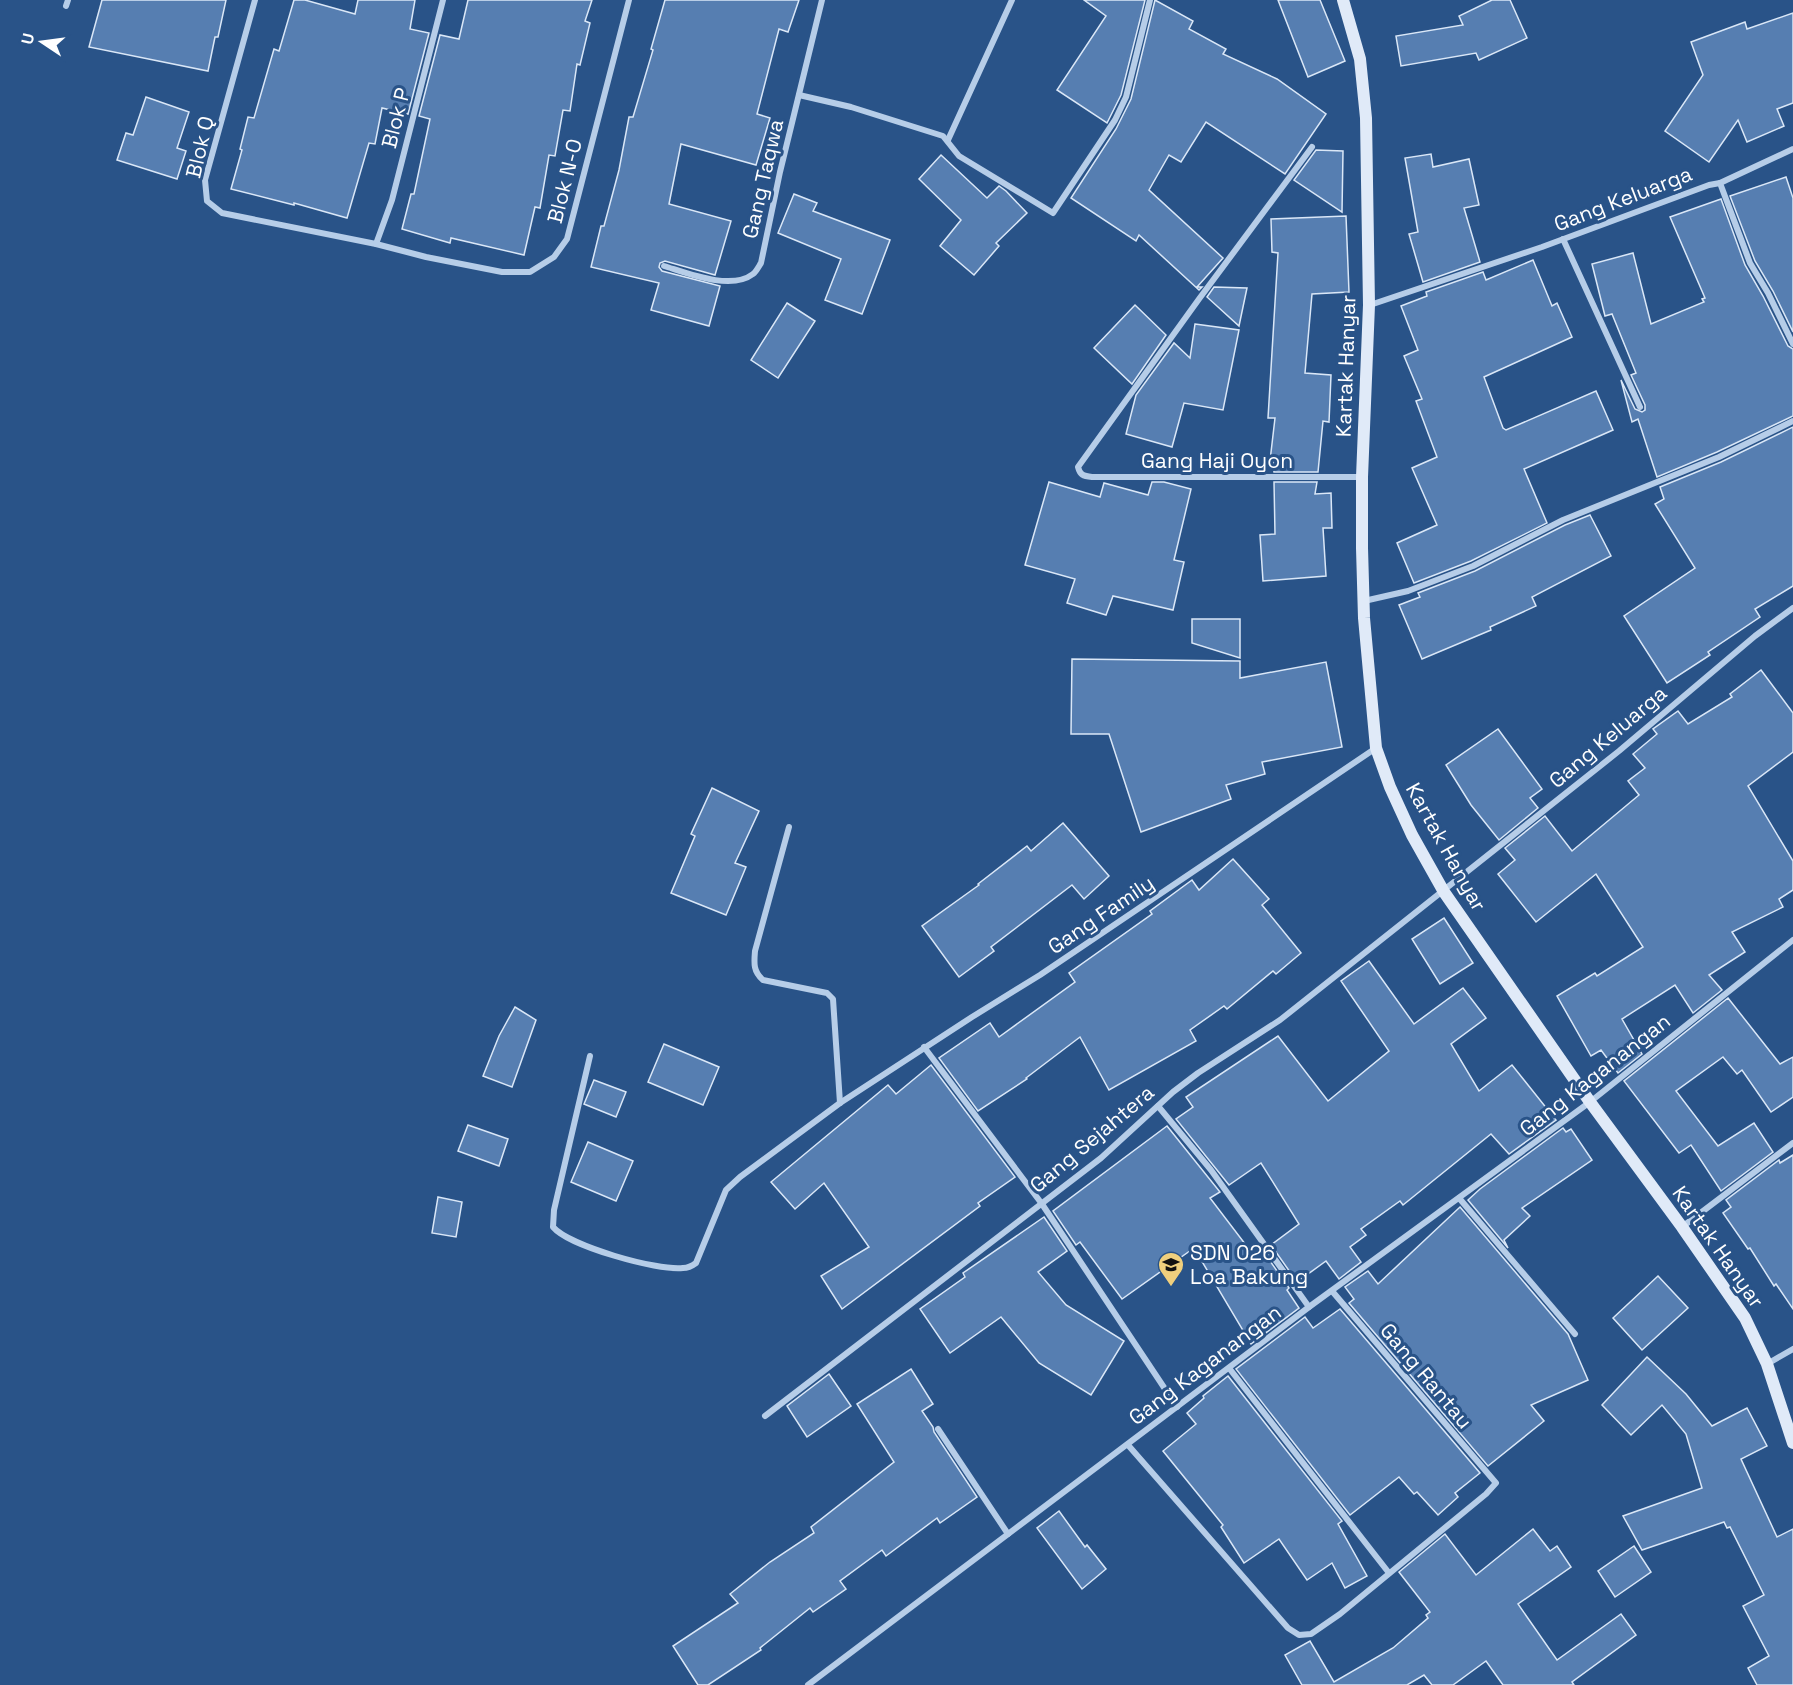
<svg xmlns="http://www.w3.org/2000/svg" width="1793" height="1685" viewBox="0 0 1793 1685" font-family="'Space Grotesk',sans-serif">
  <rect width="100%" height="100%" fill="#295388"/>
  <g fill="#567eb1" stroke="#dae7f7" stroke-width="1.5">
    <path d="M102,0H226L218,37H215L208,71L89,47Z"/>
    <path d="M294,0H305L355,14L358,0H415L410,29L429,33L408,114L382,108L375,144L369,143L347,218L294,203V205L231,189L242,150L240,149L248,117L254,118L274,49L279,51Z"/>
    <path d="M468,0H592L585,21L590,23L580,65L577,64L570,111L563,110L555,156L549,155L540,208L535,207L524,255L451,238L450,243L402,229L411,194H414L430,119L419,116L440,35L459,39Z"/>
    <path d="M665,0H799L788,32L779,29L757,114L770,118L756,165L681,144L669,204L731,221L715,275L665,261L660,263L659,267L662,271L720,286L709,326L651,310L659,283L591,267L601,226H604L619,170L629,117H633L653,50L651,49Z"/>
    <path d="M1084,0H1145L1121,95L1107,123L1057,90L1106,16Z"/>
    <path d="M1155,0L1193,21L1189,29L1226,49L1223,54L1277,79L1326,114L1285,174L1206,122L1181,162L1169,155L1149,190L1223,258L1197,287H1202L1199,290L1139,235L1136,241L1071,198L1116,129L1131,99Z"/>
    <path d="M1278,0H1320L1345,61L1308,77Z"/>
    <path d="M1492,0H1510L1527,38L1479,60L1476,53L1401,66L1396,36L1463,25L1459,16Z"/>
    <path d="M1793,13V103L1777,109L1784,126L1747,142L1738,120L1709,162L1665,131L1703,75L1691,42L1745,22L1747,29Z"/>
    <path d="M146,97L189,112L177,148L186,151L177,179L117,160L126,133L133,135Z"/>
    <path d="M1316,150L1343,151L1342,212L1294,180Z"/>
    <path d="M1431,154L1433,167L1469,159L1479,205L1464,208L1480,262L1423,282L1409,234L1418,232L1405,158Z"/>
    <path d="M941,155L987,198L999,186L1006,191L1027,213L996,243L999,246L974,275L940,246L961,220L919,179Z"/>
    <path d="M1786,177L1793,198V332L1773,291L1755,261L1730,196Z"/>
    <path d="M794,194L817,203L813,211L890,240L862,314L825,300L841,259L778,233Z"/>
    <path d="M1721,199L1745,265L1763,296L1788,346L1793,349V416L1717,452L1657,477L1638,419L1632,422L1621,380L1635,409L1642,412L1645,410V405L1631,375L1636,373L1612,314L1605,316L1592,264L1633,253L1651,324L1704,302L1702,299L1705,298L1670,217Z"/>
    <path d="M1346,216L1349,292L1312,294L1305,373L1331,375L1329,422L1323,421L1318,472H1274L1273,462L1270,461L1275,418H1268L1278,253L1272,252L1271,219Z"/>
    <path d="M1533,260L1552,306L1557,303L1572,337L1484,377L1503,428L1506,430L1596,391L1613,430L1524,469L1547,523L1471,561L1414,583L1397,543L1437,525L1412,468L1437,457L1416,401L1422,399L1404,356L1418,350L1401,306L1427,296L1426,292L1483,272L1486,280Z"/>
    <path d="M1214,287L1247,288L1239,326L1207,297Z"/>
    <path d="M787,303L815,321L778,378L751,360Z"/>
    <path d="M1135,305L1166,335L1132,384L1094,348Z"/>
    <path d="M1195,324L1239,330L1223,410L1184,403L1172,447L1126,434L1136,395L1174,343L1190,358Z"/>
    <path d="M1793,427V586L1755,609L1760,617L1708,652L1710,655L1667,683L1624,616L1695,568L1655,504L1664,499L1660,487L1721,462Z"/>
    <path d="M1049,482L1100,497L1104,483L1148,495L1152,482H1164L1191,489L1174,560L1184,562L1173,610L1113,596L1106,615L1067,603L1075,579L1025,565Z"/>
    <path d="M1274,482H1317L1315,494L1331,493L1332,528H1323L1326,576L1263,581L1260,535L1275,534Z"/>
    <path d="M1590,515L1611,556L1532,597L1536,606L1490,627L1491,630L1422,659L1399,605L1420,597L1418,593L1475,571L1565,525Z"/>
    <path d="M1192,619H1240V658L1192,643Z"/>
    <path d="M1072,659L1240,661V678L1326,662L1342,747L1262,762L1265,774L1226,785L1231,799L1141,832L1109,734H1071Z"/>
    <path d="M1761,670L1793,713V752L1748,786L1793,861V890L1779,899L1783,907L1732,932L1745,952L1709,975L1722,990L1693,1013L1675,985L1622,1019L1642,1054L1618,1073L1601,1050L1591,1056L1557,996L1595,973L1597,976L1643,947L1596,874L1536,922L1498,874L1515,860L1505,848L1545,816L1572,851L1639,795L1628,781L1645,768L1633,754L1657,734L1653,729L1678,711L1688,724L1732,697L1730,694Z"/>
    <path d="M1498,729L1542,789L1530,798L1538,808L1499,840L1471,805L1446,765Z"/>
    <path d="M712,788L759,811L735,863L746,867L726,915L671,893L695,836L691,834Z"/>
    <path d="M1063,823L1109,876L1084,899L1072,885L991,947L994,951L959,977L922,926L979,885L978,884L1027,846L1031,851Z"/>
    <path d="M1233,859L1269,899L1262,905L1301,953L1276,974L1273,971L1227,1009L1224,1006L1190,1030L1196,1041L1109,1090L1080,1037L1026,1078L1027,1079L978,1111L939,1058L990,1023L999,1037L1075,982L1069,973L1152,914L1150,911L1192,880L1199,890Z"/>
    <path d="M1444,918L1473,963L1440,984L1412,939Z"/>
    <path d="M1369,961L1414,1024L1463,988L1486,1018L1451,1044L1479,1091L1512,1065L1556,1120L1509,1154L1491,1134L1403,1205L1400,1201L1361,1229L1366,1235L1350,1247L1361,1262L1339,1279L1326,1261L1297,1282L1271,1245L1299,1224L1261,1163L1229,1185L1176,1119L1193,1107L1186,1097L1278,1036L1328,1101L1389,1051L1341,981Z"/>
    <path d="M1728,998L1780,1064L1793,1057V1097L1771,1112L1742,1070L1737,1074L1723,1057L1676,1091L1718,1146L1754,1123L1773,1152L1721,1191L1691,1145L1679,1153L1624,1081Z"/>
    <path d="M515,1007L536,1020L512,1087L483,1076L499,1036Z"/>
    <path d="M664,1044L719,1067L703,1105L648,1082Z"/>
    <path d="M931,1065L1015,1177L978,1203L980,1206L842,1309L821,1276L869,1247L824,1183L795,1209L771,1182L888,1085L896,1094Z"/>
    <path d="M594,1080L626,1092L616,1117L584,1104Z"/>
    <path d="M468,1125L508,1139L499,1166L458,1151Z"/>
    <path d="M1167,1126L1220,1192L1210,1198L1255,1257L1263,1251L1289,1288L1287,1290L1299,1308L1251,1344L1194,1248L1122,1299L1080,1242L1076,1245L1053,1211Z"/>
    <path d="M1563,1128L1566,1132L1571,1129L1592,1160L1522,1208L1530,1216L1504,1240L1508,1248L1468,1200L1480,1189Z"/>
    <path d="M588,1142L633,1161L616,1201L571,1182Z"/>
    <path d="M1793,1155V1309L1776,1284L1774,1286L1750,1248L1748,1249L1723,1213L1731,1207L1726,1200L1779,1160L1780,1163Z"/>
    <path d="M438,1197L462,1202L456,1237L432,1233Z"/>
    <path d="M1460,1207L1568,1334L1588,1380L1531,1405L1544,1421L1488,1466L1349,1303L1354,1299L1345,1287L1368,1271L1378,1284Z"/>
    <path d="M1044,1217L1067,1251L1038,1272L1066,1305L1124,1341L1091,1395L1039,1363L1001,1317L950,1353L920,1309L965,1277L963,1273Z"/>
    <path d="M1658,1276L1688,1308L1642,1350L1613,1318Z"/>
    <path d="M1340,1309L1480,1473L1455,1493L1458,1497L1438,1515L1417,1492L1414,1494L1399,1477L1350,1515L1236,1369L1305,1317L1313,1328Z"/>
    <path d="M1647,1357L1686,1394L1712,1426L1747,1408L1767,1446L1741,1459L1777,1537L1793,1529V1685H1757L1748,1668L1769,1656L1743,1606L1764,1595L1730,1527L1727,1528L1724,1522L1642,1550L1623,1516L1702,1488L1686,1434L1662,1405L1631,1435L1602,1405Z"/>
    <path d="M911,1369L933,1404L922,1411L933,1427L934,1432L977,1497L940,1523L937,1518L886,1556L882,1550L840,1581L846,1589L813,1612L810,1608L760,1648L761,1650L708,1685H698L673,1646L738,1603L730,1594L770,1562L814,1533L811,1527L894,1462L857,1404Z"/>
    <path d="M829,1374L851,1406L807,1437L787,1406Z"/>
    <path d="M1228,1376L1342,1521L1338,1524L1367,1576L1345,1588L1332,1563L1307,1580L1279,1539L1244,1563L1221,1527L1223,1525L1163,1451L1196,1424L1187,1413L1204,1398L1203,1396Z"/>
    <path d="M1059,1511L1085,1547L1087,1545L1106,1569L1082,1589L1037,1528Z"/>
    <path d="M1533,1529L1550,1551L1557,1546L1571,1567L1518,1604L1557,1660L1621,1614L1636,1635L1572,1682L1574,1685H1503L1486,1661L1453,1685H1432L1424,1675L1407,1685H1302L1285,1655L1310,1641L1334,1682L1393,1648L1428,1618L1426,1615L1430,1612L1399,1572L1445,1534L1476,1575Z"/>
    <path d="M1634,1546L1651,1572L1615,1597L1598,1571Z"/>
  </g>
  <g fill="none" stroke-linecap="round" stroke-linejoin="round">
    <g stroke="#b6cde8" stroke-width="6">
      <path d="M255,0L205,180L207,201L222,213L376,244L426,257L502,272H530L554,257L567,239L629,0"/>
      <path d="M66,6L68,0"/>
      <path d="M799,95L851,107L943,136L959,156L1053,213L1115,120L1126,97L1150,0"/>
      <path d="M948,140L1012,0"/>
      <path d="M1312,147L1199,299L1078,467C1080,475 1083,476 1092,477H1362"/>
      <path d="M1720,183L1793,149"/>
      <path d="M1563,239L1640,407"/>
      <path d="M376,244L392,200L443,0"/>
      <path d="M664,266C687,273 731,291 753,274C756,272 759,266 761,263L780,172L822,0"/>
      <path d="M1370,305L1542,247L1709,185L1720,183L1750,263L1768,293L1793,344"/>
      <path d="M1364,601L1408,591L1473,566L1563,520L1719,457L1793,421"/>
      <path d="M789,827L755,951C754,963 753,971 763,980L827,993L833,999L840,1103"/>
      <path d="M924,1047L1042,1204L1177,1407"/>
      <path d="M590,1056L554,1210L553,1227C569,1246 657,1271 683,1268C688,1268 692,1266 696,1263L726,1190L740,1177L840,1103L972,1017L1040,975L1376,748"/>
      <path d="M1158,1106L1211,1170L1309,1307"/>
      <path d="M1459,1198L1575,1334"/>
      <path d="M1682,1227L1793,1143"/>
      <path d="M1767,1364L1793,1349"/>
      <path d="M1229,1368L1389,1573"/>
      <path d="M765,1416L1101,1158L1173,1092L1198,1073L1280,1020L1619,751L1755,636L1793,608"/>
      <path d="M938,1429L1008,1534"/>
      <path d="M1128,1445L1288,1628L1299,1635L1311,1634L1340,1614L1486,1494L1496,1483L1332,1291"/>
      <path d="M808,1685L1309,1307L1590,1102L1793,940"/>
    </g>
    <path stroke="#e0eaf8" stroke-width="12" d="M1343,0L1360,59L1366,118L1369,305L1362,477V548L1364,618L1376,748L1390,787L1412,835L1444,892L1590,1102L1682,1227L1745,1318L1767,1364L1793,1443"/>
  </g>
  <defs>
    <symbol id="school-pin" viewBox="-11 -11 22 30"><path d="M0 17L-7.5 6A9.5 9.5 0 1 1 7.5 6Z" fill="#efcf7d" stroke="#295388"/><path d="M0-5L7-2L0 1L-7-2ZM-4 1L0 2.5L4 1V4Q0 6-4 4Z" fill="#111"/></symbol>
  </defs>
  <g fill-rule="evenodd">
    <use href="#school-pin" x="1156" y="1250" width="30" height="40"/>
  </g>
  <g text-anchor="middle" stroke-width="6" stroke-linejoin="round" paint-order="stroke">
    <g font-size="21" fill="#fff" stroke="#295388">
      <text transform="translate(396 118) rotate(-76)" y="7">Blok P</text>
      <text transform="translate(200 147) rotate(-77)" y="7">Blok Q</text>
      <text transform="translate(763 179) rotate(-77)" y="7">Gang Taqwa</text>
      <text transform="translate(565 181) rotate(-76)" y="7">Blok N-O</text>
      <text transform="translate(1623 199) rotate(-21)" y="7">Gang Keluarga</text>
      <text transform="translate(1346 366) rotate(-88)" y="7">Kartak Hanyar</text>
      <text x="1217" y="468">Gang Haji Oyon</text>
      <text transform="translate(1608 737) rotate(-40)" y="7">Gang Keluarga</text>
      <text transform="translate(1446 847) rotate(61)" y="7">Kartak Hanyar</text>
      <text transform="translate(1101 915) rotate(-34)" y="7">Gang Family</text>
      <text transform="translate(1595 1075) rotate(-38)" y="7">Gang Kaganangan</text>
      <text transform="translate(1092 1139) rotate(-40)" y="7">Gang Sejahtera</text>
      <text transform="translate(1718 1247) rotate(55)" y="7">Kartak Hanyar</text>
      <text transform="translate(1205 1365) rotate(-37)" y="7">Gang Kaganangan</text>
      <text transform="translate(1426 1376) rotate(50)" y="7">Gang Rantau</text>
    </g>
    <g font-size="21" fill="#fff" stroke="#295388" text-anchor="start">
      <text x="1190" y="1260">SDN 026<tspan x="1190" dy="24">Loa Bakung</tspan></text>
    </g>
  </g>
  <g transform="translate(42 42) rotate(283)" stroke="#295388" stroke-width="4.5" paint-order="stroke">
  <path d="M0-4.5L10 22L0 15L-10 22Z" fill="#ffffff"/>
  <text y="-9" font-size="16" font-weight="bold" text-anchor="middle" fill="#ffffff">U</text>
  </g>
</svg>
